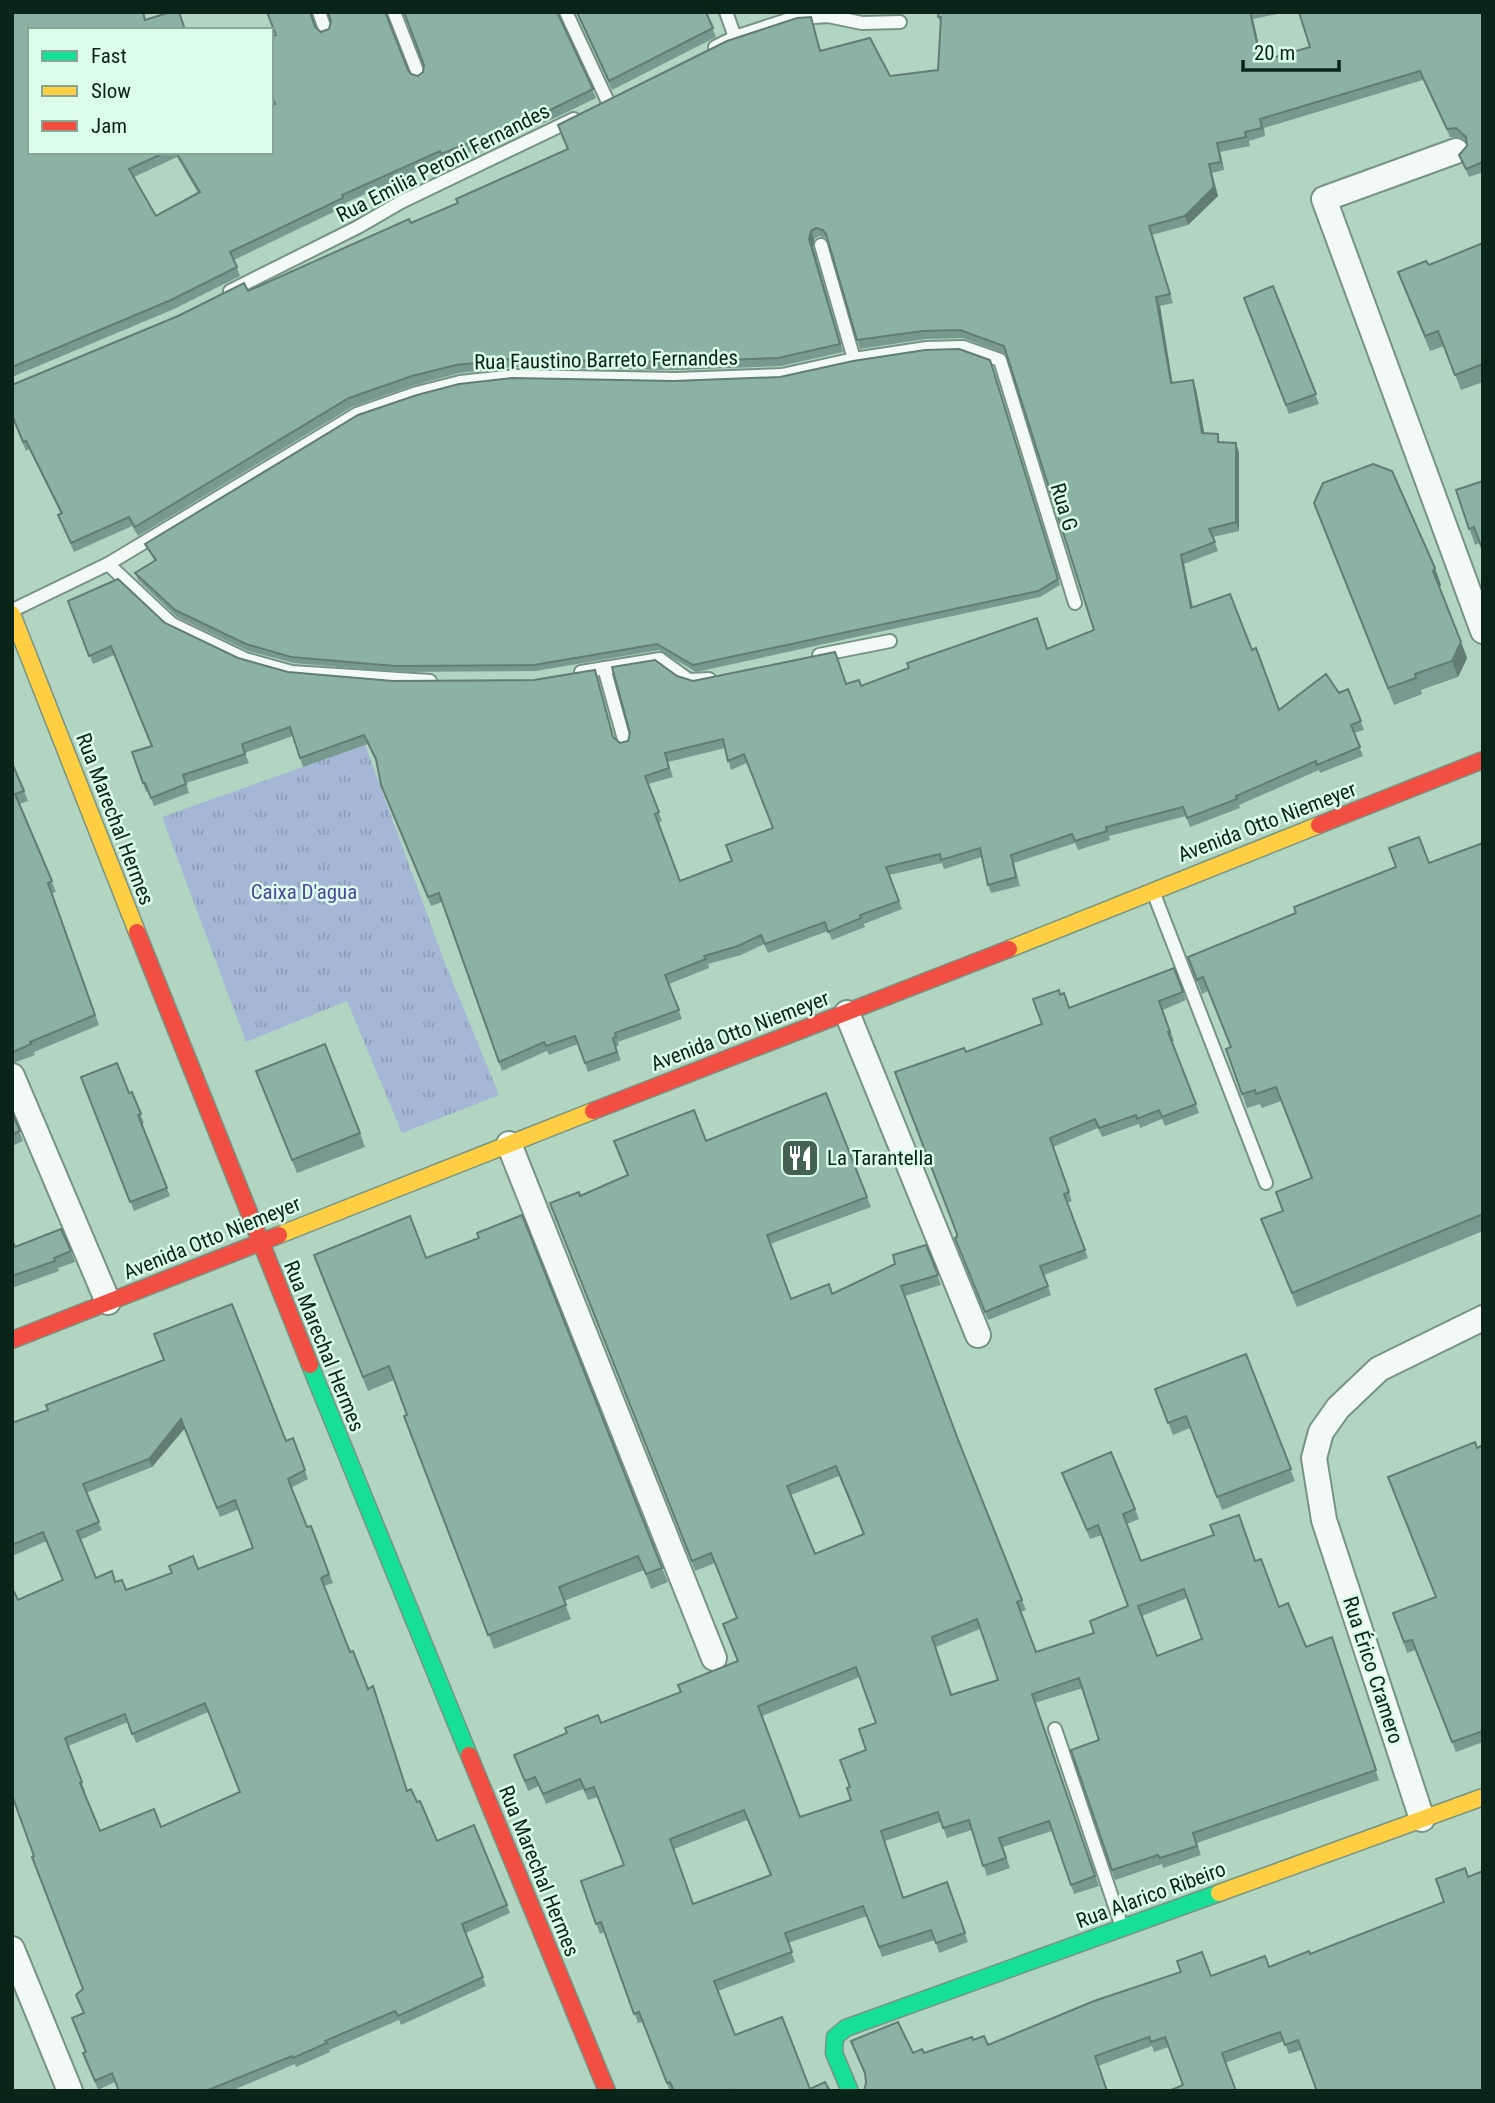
<svg xmlns="http://www.w3.org/2000/svg" width="1495" height="2103" viewBox="0 0 1495 2103" font-family="'Roboto Condensed',sans-serif">
  <defs>
    <pattern id="park-tufts" width="24" height="20" patternUnits="userSpaceOnUse" patternTransform="scale(1.75)"><rect width="24" height="20" fill="#a4b7d6"/><path d="M3 7l-1-3M5 7V3M7 7l1-3M15 17l-1-3M17 17v-4M19 17l1-3" fill="none" stroke="#8c9db7"/></pattern>
  </defs>
  <rect width="100%" height="100%" fill="#b1d5c1"/>
  <path fill="url(#park-tufts)" d="M365,745L445,963L499,1095L402,1133L347,1001L246,1042L162,817Z"/>
  <g fill="none" stroke-linecap="round" stroke-linejoin="round">
    <defs>
      <g id="lane">
        <path d="M319,12L326,32"/>
        <path d="M394,12L419,76"/>
        <path d="M566,12L608,102"/>
        <path d="M726,12L735,37"/>
        <path d="M715,47L735,37L790,19L828,16L862,23L900,22"/>
        <path d="M821,245L854,359"/>
        <path d="M230,291L358,227L401,202L574,119"/>
        <path d="M108,564L172,624L245,659L292,672L430,681"/>
        <path d="M13,610L108,564L357,414L417,393L460,382L514,376L676,379L782,375L854,359L927,348L963,347L1000,360L1075,603"/>
        <path d="M819,655L890,641"/>
        <path d="M604,668L625,743"/>
        <path d="M581,672L660,659L689,680L709,679"/>
        <path d="M1154,894L1266,1183"/>
        <path d="M1055,1729L1122,1927"/>
      </g>
      <g id="street">
        <path d="M1456,151L1324,199L1483,631"/>
        <path d="M847,1013L978,1335"/>
        <path d="M12,1076L108,1302"/>
        <path d="M509,1144L714,1658"/>
        <path d="M1422,1819L1324,1520L1314,1458L1321,1432L1338,1408L1379,1369L1483,1318"/>
        <path d="M12,1949L70,2091"/>
      </g>
      <g id="fast">
        <path d="M310,1365L469,1755"/>
        <path d="M850,2091L834,2053L835,2037L846,2028L1219,1893"/>
      </g>
      <g id="slow">
        <path d="M12,614L137,932"/>
        <path d="M1009,949L1319,825"/>
        <path d="M279,1235L593,1111"/>
        <path d="M1219,1893L1483,1797"/>
      </g>
      <g id="jam">
        <path d="M1319,825L1483,760"/>
        <path d="M137,932L310,1365"/>
        <path d="M593,1111L1009,949"/>
        <path d="M12,1340L279,1235"/>
        <path d="M469,1755L607,2091"/>
      </g>
    </defs>
    <use href="#lane" stroke="#779384" stroke-width="16"/>
    <use href="#street" stroke="#779384" stroke-width="28"/>
    <use href="#fast" stroke="#779384" stroke-width="19"/>
    <use href="#slow" stroke="#779384" stroke-width="19"/>
    <use href="#jam" stroke="#779384" stroke-width="19"/>
    <use href="#lane" stroke="#f3f9f6" stroke-width="12"/>
    <use href="#street" stroke="#f3f9f6" stroke-width="24"/>
    <use href="#fast" stroke="#16e098" stroke-width="16"/>
    <use href="#slow" stroke="#ffcf43" stroke-width="16"/>
    <use href="#jam" stroke="#f24e42" stroke-width="16"/>
  </g>
  <g fill="#78998f" fill-rule="evenodd">
    <path d="M12,12L30,152H271L275,104L276,35L311,14L315,27L321,32L329,29L331,21L328,12H386L408,70L411,74L418,76L558,14L596,98L555,118L444,163L443,160L345,203L346,206L234,260L240,276L174,309L12,377ZM177,157L198,193L156,216L134,177Z"/>
    <path d="M576,12H706L716,37L612,90Z"/>
    <path d="M938,12H1287L1253,19L1262,60L1483,12V172L1469,177L1459,155L1467,146V143L1459,137H1450L1423,80L1264,128L1265,136L1249,141L1250,146L1220,152L1224,170L1212,173L1218,196L1188,225L1152,235L1173,303L1160,306L1172,383L1193,380L1196,389L1204,433L1239,452V531L1213,537L1218,551L1184,564L1193,607L1252,650L1279,710L1348,689L1364,730L1354,733L1363,756L1320,773L1319,770L1239,805L1240,808L1190,827L1186,816L1109,836L1110,840L1078,850L1075,843L1014,863L1020,886L991,893L988,885L982,857L944,869L942,863L889,875L902,909L864,924L865,927L832,940L828,931L768,953L764,944L741,955L708,964L709,968L669,984L682,1019L618,1042L619,1045L616,1047L621,1060L588,1072L578,1044L549,1055L547,1051L502,1071L442,902L431,906L384,793L376,762L368,744L303,767L293,736L245,753L249,763L186,783L189,793L154,806L148,791L146,792L132,752L151,746L114,655L93,664L68,601L165,623L238,658L288,672L393,681L534,680L595,670L614,738L620,743L628,741L677,676L693,681L846,684L861,686L1047,649L1094,630L1006,354L963,338L926,339L860,349L828,241L827,238L819,236L814,239L813,247L843,352L781,366L676,370L513,367L459,373L415,385L352,407L138,536L132,526L74,552L58,515L61,514L29,449L26,451L12,416L248,291L458,203L568,149L811,17L821,51L890,76L938,70L941,24L938,17ZM725,748L731,770L747,763L773,828L732,861L680,881L658,823L662,821L648,784L673,777L668,762Z"/>
    <path d="M1483,243V382L1461,390L1444,346L1430,351L1398,272L1429,265Z"/>
    <path d="M1273,286L1319,404L1289,414L1244,298Z"/>
    <path d="M990,360L1060,585L1040,597L696,672L659,650L536,671L397,672L294,663L248,651L177,617L138,580L135,573L155,561L148,550L145,544L674,381L780,377Z"/>
    <path d="M1483,481L1480,543L1475,545L1456,490Z"/>
    <path d="M1314,503L1441,585L1440,587L1467,658L1458,677L1421,690L1422,694L1394,705Z"/>
    <path d="M12,763L28,801L20,804L56,892L52,893L99,1025L34,1052L35,1055L16,1062H12Z"/>
    <path d="M1483,843V1231L1297,1307L1261,1219L1283,1211L1311,1178L1281,1101L1262,1108L1260,1104L1247,1108L1226,1049L1231,1047L1208,991L1202,994L1188,957Z"/>
    <path d="M1174,968L1186,1000L1163,1010L1174,1041H1172L1199,1113L1165,1126L1162,1119L1140,1128L1139,1124L1102,1137L1098,1128L1053,1147L1072,1201L1067,1203L1088,1258L1044,1275L1051,1295L988,1320L955,1238L957,1237L966,1052L1042,1024L1060,995L1069,1008Z"/>
    <path d="M81,1077L129,1093L132,1092L144,1123L142,1124L170,1196L134,1211Z"/>
    <path d="M262,1085L360,1133L365,1147L297,1173Z"/>
    <path d="M826,1093L871,1207L770,1244L791,1299L832,1294L895,1264L926,1245L941,1285L905,1296L957,1437L1022,1600L1026,1610L1021,1612L1036,1652L1094,1633L1128,1606L1102,1535L1090,1539L1062,1473L1135,1509L1139,1519L1127,1524L1141,1561H1255L1279,1607L1306,1647L1332,1637L1379,1780L1197,1843L1201,1855L1163,1868L1162,1864L1115,1880L1071,1750L1099,1740L1083,1688L1035,1703L1099,1886L1074,1894L1052,1831L1003,1847L1010,1868L987,1876L972,1830L947,1838L941,1822L885,1841L904,1898L947,1882L968,1942L939,1953L935,1940L882,1957L867,1916L788,1943L795,1962L718,1991L735,2035L810,2089L830,2091H670L643,2022L638,2023L605,1932L600,1934L581,1881L624,1865L598,1797L588,1800L583,1789L546,1804L539,1786L528,1791L514,1755L681,1692L738,1661L737,1618L715,1563L695,1571L550,1203L580,1196L706,1141ZM839,1476L863,1534L815,1554L791,1495ZM1187,1598L1202,1639L1157,1656L1142,1616ZM980,1629L998,1680L952,1694L936,1647ZM860,1677L876,1723L866,1750L850,1787L851,1800L800,1817L762,1716ZM747,1820L771,1876L693,1904L674,1849Z"/>
    <path d="M12,1113L23,1141L12,1146Z"/>
    <path d="M12,1240L15,1247L71,1251L75,1262L58,1268L59,1271L12,1288Z"/>
    <path d="M426,1258L662,1568L668,1582L651,1589L644,1570L564,1601L571,1619L494,1649L410,1431L407,1415L394,1380L368,1391L319,1270Z"/>
    <path d="M1246,1354L1295,1481L1222,1510L1190,1428L1173,1435L1155,1389Z"/>
    <path d="M48,1410L286,1441L293,1438L308,1479L291,1488L307,1527L311,1526L333,1583L324,1586L407,1791L417,1802L437,1841L507,1905L510,1913L466,1933L486,1986L401,2025L399,2020L329,2050L330,2052L296,2067L295,2064L231,2091H118L115,2082L98,2090L87,2062L84,2013L76,1995L83,1989L34,1856L18,1600L63,1580L47,1541L12,1556V1423ZM185,1428L220,1517L239,1509L253,1548L198,1569L126,1590L116,1582L96,1578L80,1540L102,1530L86,1493L152,1467ZM208,1712L240,1792L161,1827L100,1831L83,1792L85,1791L68,1746L128,1722L136,1743Z"/>
    <path d="M1483,1445V1742L1456,1752L1415,1650L1407,1653L1393,1613L1436,1597L1477,1448Z"/>
    <path d="M1465,1868L1468,1877L1483,1871V2091H1316L1301,2050L1289,2054L1284,2041L1225,2063L1236,2091H1169L1183,2085L1169,2047L1154,2052L1152,2046L1098,2066L1107,2091H864L866,2083L865,2075L851,2041L898,2022L913,2053L922,2049L924,2053L972,2037L973,2040L984,2036L988,2045L1094,2001L1181,1972L1177,1961L1202,1952L1211,1976L1265,1956L1269,1967L1309,1951L1310,1954L1444,1902L1436,1879Z"/>
  </g>
  <g fill="#627d74">
    <path d="M1250,12L1253,19L1264,69L1261,61Z"/>
    <path d="M1217,143L1220,152L1224,170L1221,162Z"/>
    <path d="M1209,164L1218,196L1188,225L1185,216Z"/>
    <path d="M811,231L814,239L813,247L843,352L809,239Z"/>
    <path d="M1156,297L1160,306L1174,392L1171,383Z"/>
    <path d="M1193,380L1196,389L1206,442L1202,433Z"/>
    <path d="M1236,443L1239,452V531L1236,522Z"/>
    <path d="M1181,555L1184,564L1194,617L1191,608Z"/>
    <path d="M1435,568L1441,585L1439,588L1433,571Z"/>
    <path d="M1461,642L1467,658L1458,677L1452,661Z"/>
    <path d="M181,1419L185,1428L152,1467L149,1459Z"/>
  </g>
  <g fill="#8cb2a6" stroke="#627d74" stroke-width="2" fill-rule="evenodd">
    <path d="M12,12H143L145,20L171,12H179L185,30H30V152H166L129,169L156,216L200,192L176,152H271V106L275,104L271,95V37L276,35L267,12H310L315,27L321,32L329,29L331,21L328,12H385L408,70L411,74L418,76L423,72L424,65L404,12H557L593,89L552,109L441,154L440,151L342,195L343,198L230,252L237,267L171,300L12,367Z"/>
    <path d="M577,12H706L713,28L609,81Z"/>
    <path d="M938,12H1250L1261,61L1310,47L1299,12H1483V162L1466,169L1459,155L1467,146L1466,137L1456,128L1447,129L1420,71L1260,119L1262,128L1245,132L1246,137L1217,143L1221,162L1209,164L1214,187L1185,216L1149,226L1170,294L1156,297L1171,383L1193,380L1202,433L1218,434V442L1236,443V522L1209,529L1215,542L1181,555L1191,608L1230,594L1252,650L1256,648L1279,710L1326,674L1339,693L1348,689L1361,721L1351,725L1360,747L1317,765L1316,761L1236,796L1237,799L1187,818L1183,807L1106,827L1107,831L1075,841L1072,834L1011,855L1016,877L988,885L980,848L941,860L940,854L886,867L899,901L860,915L861,918L828,932L825,922L765,944L761,935L738,946L704,956L706,959L665,975L679,1010L615,1033L616,1037L613,1038L617,1052L585,1063L575,1036L546,1046L544,1042L499,1062L439,893L428,897L381,785L376,759L364,735L300,758L290,727L242,744L245,754L183,775L186,784L151,798L145,783H143L132,752L152,746L111,646L89,656L68,601L118,579L165,623L238,658L288,672L393,681L534,680L595,670L613,737L620,743L628,741L630,733L612,667L655,660L677,676L693,681L835,652L846,684L859,680L861,686L909,668L907,663L1037,618L1047,649L1094,630L1004,346L960,330L923,331L857,340L826,234L823,230L816,228L811,231L809,239L840,344L778,358L673,362L510,359L456,365L412,376L349,398L135,527L129,517L71,543L58,515L62,513L26,441L23,442L12,415V385L178,316L244,283L248,291L409,219L411,223L458,203L456,199L568,149L558,125L727,41L797,18L811,17L820,51L870,38L890,76L938,70L941,17H938ZM723,739L728,761L744,754L773,828L726,845L732,861L680,881L655,814L659,812L645,776L669,768L665,753Z"/>
    <path d="M1483,243V364L1455,375L1438,331L1425,336L1398,272L1426,261L1429,265Z"/>
    <path d="M1273,286L1316,394L1286,405L1244,298Z"/>
    <path d="M959,349L990,360L1058,579L1038,591L693,665L657,644L534,665L395,666L291,657L246,644L175,610L135,573L156,560L145,544L358,415L417,395L459,384L512,378L674,381L780,377L853,361L925,350Z"/>
    <path d="M1373,464L1392,471L1435,568L1433,571L1461,642L1452,661L1415,674L1416,678L1388,688L1314,503L1323,483Z"/>
    <path d="M1483,481V551L1474,527L1469,529L1456,490Z"/>
    <path d="M12,763L24,791L15,794L52,881L48,883L95,1015L30,1042L31,1044L13,1052Z"/>
    <path d="M1419,837L1429,863L1483,843V1214L1292,1293L1261,1219L1283,1211L1276,1192L1312,1178L1276,1087L1256,1094L1255,1090L1242,1094L1226,1049L1231,1047L1203,977L1197,980L1188,957L1296,913L1294,907L1396,867L1389,848Z"/>
    <path d="M1174,968L1183,992L1159,1001L1170,1032H1168L1196,1104L1162,1117L1159,1110L1137,1119L1136,1115L1099,1128L1095,1119L1050,1138L1069,1192L1064,1194L1085,1250L1040,1266L1048,1286L985,1312L955,1238L957,1237V1234L895,1072L964,1048L966,1052L1042,1024L1033,999L1059,990L1060,995L1064,993L1069,1008Z"/>
    <path d="M325,1044L360,1133L292,1160L256,1071Z"/>
    <path d="M117,1063L129,1093L132,1092L141,1114L138,1115L167,1188L130,1202L81,1077Z"/>
    <path d="M826,1093L867,1197L767,1235L791,1299L829,1284L832,1294L895,1264L893,1255L926,1245L938,1275L901,1286L957,1437L1022,1600L1017,1602L1036,1652L1094,1633L1090,1621L1128,1606L1098,1525L1087,1530L1062,1473L1111,1452L1135,1509L1123,1514L1141,1561L1214,1535L1210,1525L1239,1515L1255,1561L1261,1559L1279,1607L1288,1603L1306,1647L1332,1637L1376,1770L1193,1833L1197,1846L1160,1858L1158,1855L1112,1870L1071,1750L1099,1740L1079,1678L1032,1694L1095,1876L1071,1885L1049,1821L999,1838L1006,1858L983,1866L969,1820L943,1828L938,1812L881,1831L903,1898L947,1882L965,1933L936,1943L931,1930L879,1947L863,1906L785,1933L792,1952L714,1981L735,2035L782,2017L810,2089L825,2082L830,2091H731V2090L728,2091H674L670,2082L667,2083L639,2012L634,2014L601,1922L596,1924L581,1881L624,1865L594,1787L585,1790L580,1779L543,1794L535,1777L525,1781L514,1755L567,1733L565,1728L598,1715L601,1723L681,1692L678,1685L738,1661L723,1624L737,1618L711,1553L692,1561L550,1203L579,1192L580,1196L628,1175L614,1141L694,1110L706,1141ZM836,1466L864,1534L815,1554L787,1486ZM1184,1589L1202,1639L1157,1656L1138,1606ZM977,1619L998,1680L951,1695L932,1637ZM856,1667L876,1723L859,1729L866,1750L840,1760L850,1787L847,1788L851,1800L800,1817L758,1706ZM744,1810L771,1875L693,1904L670,1839Z"/>
    <path d="M12,1113L20,1131L12,1134Z"/>
    <path d="M522,1215L662,1568L646,1574L638,1556L559,1587L566,1605L488,1635L404,1416L407,1415L389,1366L363,1377L314,1255L410,1216L426,1258L479,1238L477,1233Z"/>
    <path d="M61,1229L71,1251L54,1258L55,1261L12,1276V1240L15,1247Z"/>
    <path d="M232,1304L286,1441L293,1438L305,1470L288,1479L307,1527L311,1526L329,1574L321,1578L350,1652L353,1651L368,1689L373,1686L407,1791L411,1789L417,1802L420,1801L437,1841L474,1825L507,1905L462,1924L483,1977L398,2016L395,2011L325,2041L327,2043L293,2058L292,2056L206,2091H119L112,2073L95,2081L83,2053L86,2052L72,2018L84,2013L76,1995L83,1989L32,1857L34,1856L12,1795V1588L18,1600L63,1580L43,1532L12,1545V1423L48,1410L46,1405L164,1360L154,1334ZM181,1419L217,1508L235,1500L253,1548L198,1569L193,1556L169,1566L172,1573L126,1590L122,1580L115,1582L112,1571L96,1578L77,1531L99,1522L83,1484L149,1459ZM205,1703L240,1792L161,1827L154,1809L100,1831L80,1783L82,1782L65,1738L125,1714L132,1734Z"/>
    <path d="M1246,1354L1291,1469L1217,1497L1186,1416L1168,1423L1155,1389Z"/>
    <path d="M1475,1442L1477,1448L1483,1445V1731L1452,1742L1412,1640L1404,1642L1393,1613L1436,1597L1388,1477Z"/>
    <path d="M1465,1868L1468,1877L1483,1871V2091H1317L1298,2040L1285,2045L1280,2032L1222,2053L1236,2091H1169L1183,2085L1165,2037L1151,2042L1149,2037L1095,2056L1107,2091H864L866,2083L865,2073L851,2041L898,2022L913,2053L922,2049L924,2053L972,2037L973,2040L984,2036L988,2045L1094,2001L1181,1972L1177,1961L1202,1952L1211,1976L1265,1956L1269,1967L1309,1951L1310,1954L1444,1902L1436,1879Z"/>
  </g>
  <defs>
    <symbol id="restaurant-square" viewBox="-11 -11 22 22"><rect x="-9" y="-9" width="18" height="18" rx="4" fill="#446253" stroke="#dcfcea"/><path d="M-5-6h1v4h1v-4h1v4h1v-4h1v5L-1.5 .5V6h-2V.5L-5-1ZM5-6V6H3V1.5H1.5Q1.5-4 5-6Z" fill="#fff"/></symbol>
  </defs>
  <g fill-rule="evenodd">
    <use href="#restaurant-square" x="778" y="1136" width="44" height="44"/>
  </g>
  <g text-anchor="middle" stroke-width="5" stroke-linejoin="round" paint-order="stroke">
    <g font-size="21" fill="#092418" stroke="#dcfcea">
      <text transform="translate(443 163) rotate(-27)" y="7">Rua Emilia Peroni Fernandes</text>
      <text transform="translate(606 360) rotate(-1)" y="7">Rua Faustino Barreto Fernandes</text>
      <text transform="translate(1064 507) rotate(73)" y="7">Rua G</text>
      <text transform="translate(115 819) rotate(69)" y="7">Rua Marechal Hermes</text>
      <text transform="translate(1267 822) rotate(-21)" y="7">Avenida Otto Niemeyer</text>
      <text transform="translate(740 1031) rotate(-21)" y="7">Avenida Otto Niemeyer</text>
      <text transform="translate(212 1238) rotate(-22)" y="7">Avenida Otto Niemeyer</text>
      <text transform="translate(324 1346) rotate(68)" y="7">Rua Marechal Hermes</text>
      <text transform="translate(1373 1670) rotate(72)" y="7">Rua Érico Cramero</text>
      <text transform="translate(539 1871) rotate(68)" y="7">Rua Marechal Hermes</text>
      <text transform="translate(1151 1895) rotate(-20)" y="7">Rua Alarico Ribeiro</text>
    </g>
    <g font-size="21" fill="#4a499f" stroke="#dcfcea">
      <text x="304" y="899">Caixa D'agua</text>
    </g>
    <g font-size="21" fill="#092418" stroke="#dcfcea" text-anchor="start">
      <text x="827" y="1165">La Tarantella</text>
    </g>
  </g>
  <rect width="1495" height="2103" fill="none" stroke="#092418" stroke-width="28"/>
  <rect x="28" y="28" width="245" height="126" fill="#dcfcea" stroke="#88a696" stroke-width="2"/>
  <rect x="42" y="51" width="35" height="10" fill="#16e098" stroke="#88a696" stroke-width="2"/>
  <text x="91" y="63" font-size="21" fill="#092418">Fast</text>
  <rect x="42" y="86" width="35" height="10" fill="#ffcf43" stroke="#88a696" stroke-width="2"/>
  <text x="91" y="98" font-size="21" fill="#092418">Slow</text>
  <rect x="42" y="121" width="35" height="10" fill="#f24e42" stroke="#88a696" stroke-width="2"/>
  <text x="91" y="133" font-size="21" fill="#092418">Jam</text>
  <path d="M1243 60v10h96v-10" fill="none" stroke="#092418" stroke-width="3.5"/>
  <text x="1254" y="60" font-size="21" fill="#092418" stroke="#dcfcea" stroke-width="5" paint-order="stroke">20 m</text>
</svg>
